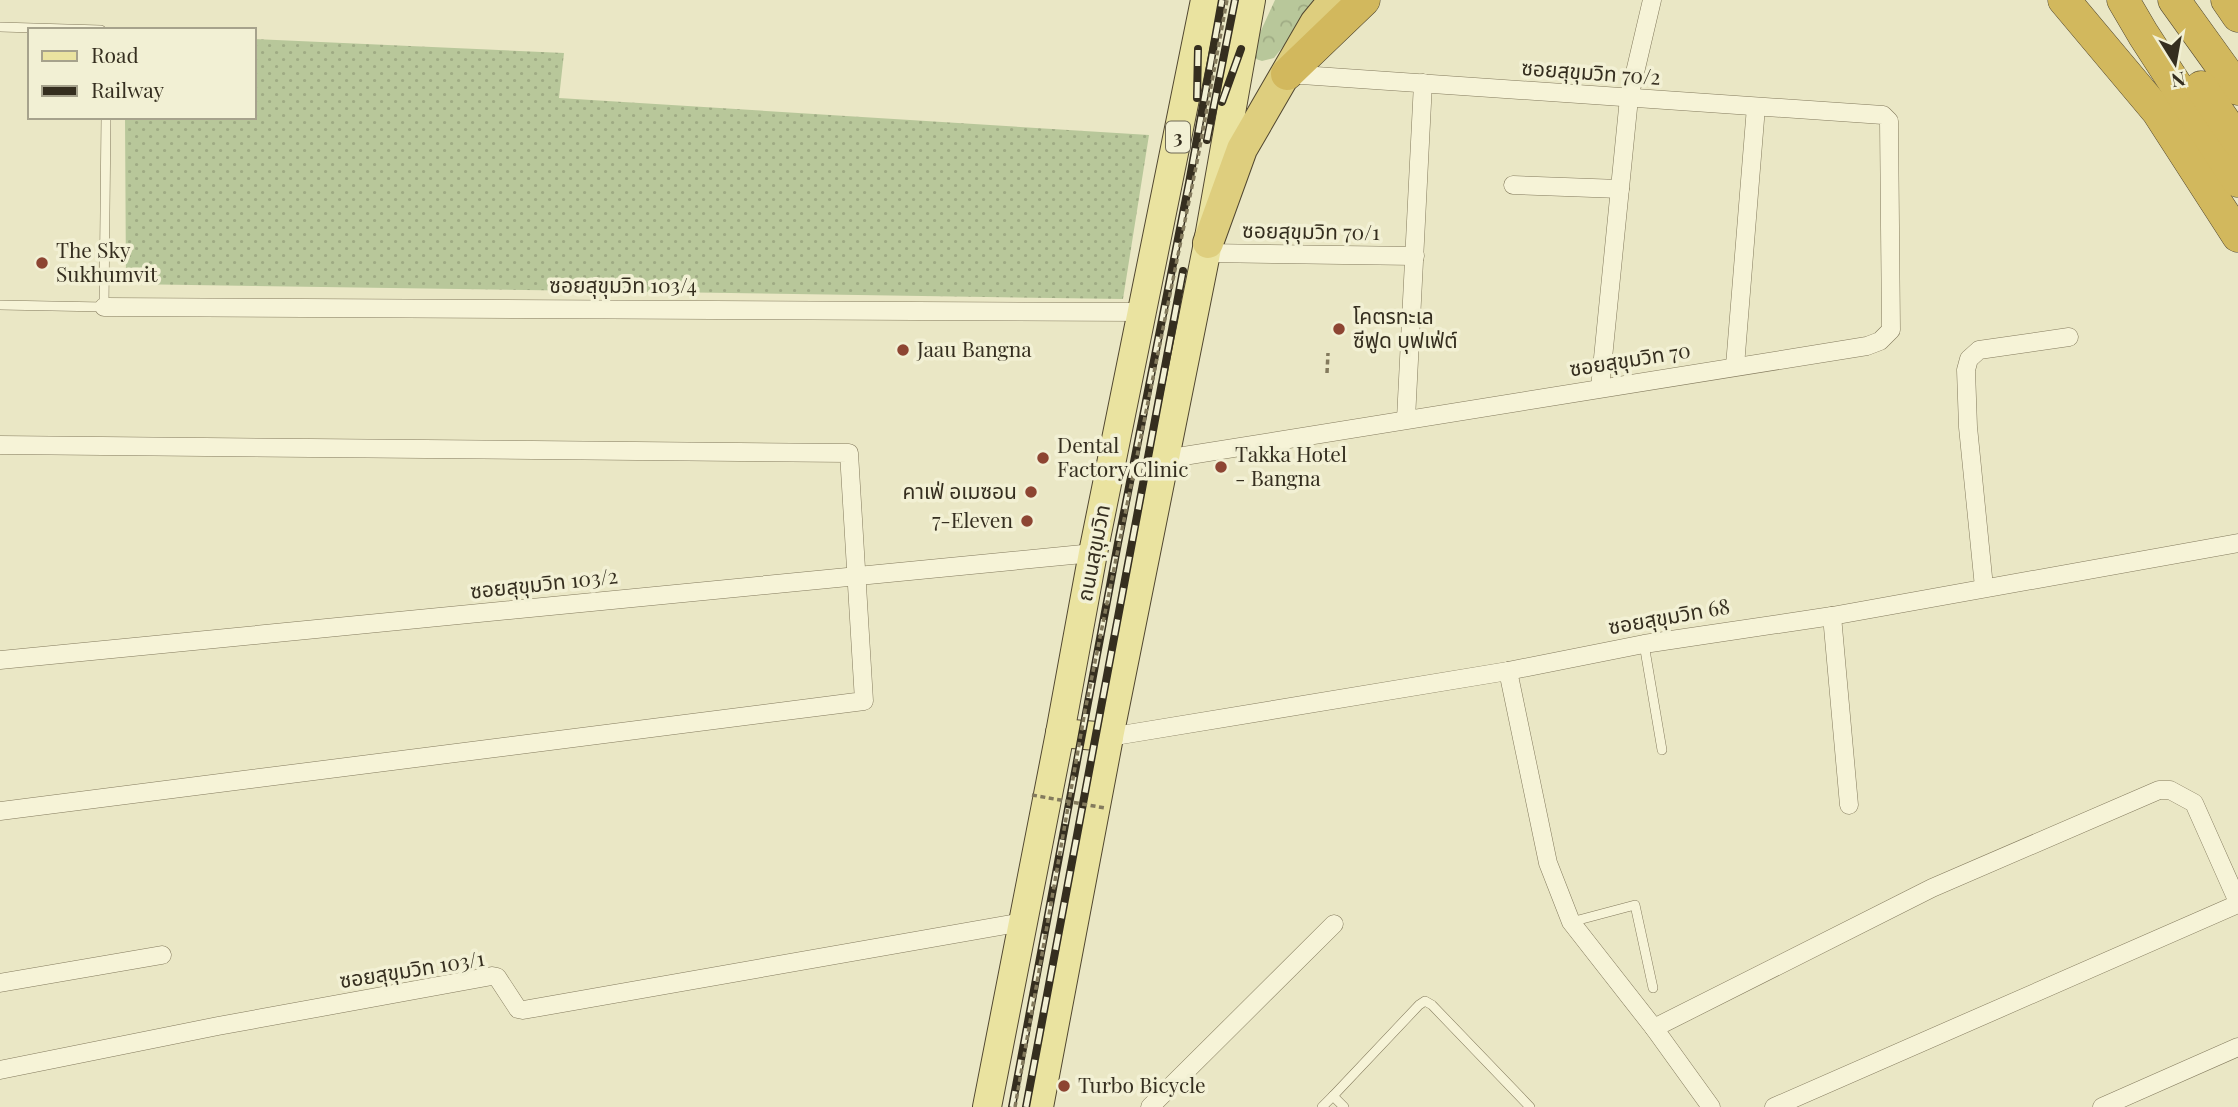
<svg xmlns="http://www.w3.org/2000/svg" width="2238" height="1107" viewBox="0 0 2238 1107" font-family="'Playfair Display','Noto Sans Thai',serif">
  <defs>
    <pattern id="grass-dots" width="8" height="8" patternUnits="userSpaceOnUse" patternTransform="scale(1.75)"><rect width="8" height="8" fill="#b8c79a"/><path d="M2 2h.1M6 6h.1" fill="none" stroke="#9fab84" stroke-width="1.8" stroke-linecap="round"/></pattern>
    <pattern id="park-crowns" width="20" height="18" patternUnits="userSpaceOnUse" patternTransform="scale(1.75)"><rect width="20" height="18" fill="#b8c79a"/><path d="M2 6a3 3 0 1 1 6 0M12 15a3 3 0 1 1 6 0" fill="none" stroke="#9fab84"/></pattern>
  </defs>
  <rect width="100%" height="100%" fill="#eae7c5"/>
  <path fill="url(#grass-dots)" d="M254,39L564,53L559,98L1149,135L1123,299L126,284L125,117H254Z"/>
  <path fill="url(#park-crowns)" d="M1275,0H1320L1274,58L1262,61L1256,59L1253,48Z"/>
  <g fill="none" stroke-linecap="round" stroke-linejoin="round">
    <defs>
      <g id="service">
        <path d="M0,27L101,30"/>
        <path d="M0,305L104,307L106,117"/>
        <path d="M1644,644L1662,750"/>
        <path d="M1571,922L1635,905L1653,988"/>
        <path d="M1333,1096L1419,1005L1425,1001L1432,1005L1530,1107"/>
        <path d="M1322,1107L1333,1096L1344,1107"/>
      </g>
      <g id="minor">
        <path d="M1513,185L1620,189"/>
        <path d="M1206,253L1415,256"/>
        <path d="M104,307L1142,312"/>
        <path d="M1735,366L1756,107"/>
        <path d="M1600,388L1629,98L1652,0"/>
        <path d="M1406,419L1423,83"/>
        <path d="M0,445L849,453L864,701L0,811"/>
        <path d="M1165,459L1867,346L1880,341L1891,330L1889,121L1883,115L1287,74"/>
        <path d="M1984,587L1968,427L1966,370L1969,359L1979,350L2069,337"/>
        <path d="M1832,616L1849,805"/>
        <path d="M0,660L1093,553"/>
        <path d="M1508,671L1548,863L1571,922L1654,1028L1711,1107"/>
        <path d="M1109,737L1508,671L1644,644L1832,616L2238,543"/>
        <path d="M0,983L162,955"/>
        <path d="M1654,1028L1932,888L2159,790H2170L2194,803L2238,902"/>
        <path d="M0,1070L218,1026L492,976L497,977L518,1009L523,1010L1023,922"/>
        <path d="M1150,1107L1334,924"/>
        <path d="M1774,1107L2238,904"/>
        <path d="M2102,1107L2238,1047"/>
      </g>
      <g id="primary">
        <path d="M1060,733L1109,737"/>
        <path d="M987,1107L1060,733L1093,553L1205,0"/>
        <path d="M1039,1107L1109,737L1208,243L1251,0"/>
      </g>
      <path id="trunk" d="M1208,243L1242,149L1315,23L1334,0"/>
      <g id="motorway">
        <path d="M2064,0L2158,112L2238,236"/>
        <path d="M2123,0L2143,34L2238,181"/>
        <path d="M2174,0L2238,89"/>
        <path d="M2227,0L2238,16"/>
        <path d="M1287,74L1364,0"/>
        <path d="M2201,87L2238,141"/>
      </g>
    </defs>
    <use href="#service" stroke="#837a5d" stroke-width="10"/>
    <use href="#minor" stroke="#837a5d" stroke-width="19"/>
    <use href="#primary" stroke="#514730" stroke-width="30"/>
    <use href="#trunk" stroke="#514730" stroke-width="32"/>
    <use href="#motorway" stroke="#514730" stroke-width="33"/>
    <path stroke="#837a5d" stroke-width="3.5" stroke-dasharray="5 3.5" stroke-linecap="butt" d="M1327,373L1328,353"/>
    <use href="#service" stroke="#f6f3d7" stroke-width="9"/>
    <use href="#minor" stroke="#f6f3d7" stroke-width="18"/>
    <use href="#primary" stroke="#eae3a0" stroke-width="28"/>
    <use href="#trunk" stroke="#dece7e" stroke-width="30"/>
    <use href="#motorway" stroke="#d2b85d" stroke-width="32"/>
    <defs>
      <g id="rail">
        <path d="M1197,98L1198,49"/>
        <path d="M1222,102L1241,49"/>
        <path d="M1207,140L1235,0"/>
        <path d="M1012,1107L1118,543L1189,183L1222,0"/>
        <path d="M1026,1107L1183,271"/>
      </g>
    </defs>
    <use href="#rail" stroke="#352e1f" stroke-width="8"/>
    <use href="#rail" stroke="#f2f0d4" stroke-width="5" stroke-dasharray="16" stroke-linecap="butt"/>
    <g stroke="#837a5d" stroke-width="3.5" stroke-dasharray="5 3.5" stroke-linecap="butt">
      <path d="M1032,795L1105,808"/>
      <path d="M1015,1107L1085,711L1198,157L1227,0"/>
    </g>
  </g>
  <g fill="#8d4532" stroke="#f2f0d4" stroke-width="2.5">
    <circle cx="42" cy="263" r="7"/>
    <circle cx="1339" cy="329" r="7"/>
    <circle cx="903" cy="350" r="7"/>
    <circle cx="1043" cy="458" r="7"/>
    <circle cx="1221" cy="467" r="7"/>
    <circle cx="1031" cy="492" r="7"/>
    <circle cx="1027" cy="521" r="7"/>
    <circle cx="1064" cy="1086" r="7"/>
  </g>
  <g text-anchor="middle" stroke-width="7" stroke-linejoin="round" paint-order="stroke">
    <rect fill="#f2f0d4" stroke="#6e6855" stroke-width="2" x="1166" y="121.5" width="24" height="31" rx="5"/>
    <g font-size="19" font-weight="bold" fill="#352e1f">
      <text x="1178" y="144">3</text>
    </g>
    <g font-size="21" fill="#352e1f" stroke="#f2f0d4">
      <text transform="translate(1591 73) rotate(4)" y="7">ซอยสุขุมวิท 70/2</text>
      <text transform="translate(1311 232) rotate(1)" y="7">ซอยสุขุมวิท 70/1</text>
      <text x="623" y="293">ซอยสุขุมวิท 103/4</text>
      <text transform="translate(1630 360) rotate(-9)" y="7">ซอยสุขุมวิท 70</text>
      <text transform="translate(1094 553) rotate(-79)" y="7">ถนนสุขุมวิท</text>
      <text transform="translate(544 584) rotate(-6)" y="7">ซอยสุขุมวิท 103/2</text>
      <text transform="translate(1669 617) rotate(-10)" y="7">ซอยสุขุมวิท 68</text>
      <text transform="translate(412 970) rotate(-9)" y="7">ซอยสุขุมวิท 103/1</text>
    </g>
    <g font-size="21" fill="#352e1f" stroke="#f2f0d4" text-anchor="start">
      <text x="56" y="258">The Sky<tspan x="56" dy="24">Sukhumvit</tspan></text>
      <text x="1353" y="324">โคตรทะเล<tspan x="1353" dy="24">ซีฟูด บุฟเฟ่ต์</tspan></text>
      <text x="917" y="357">Jaau Bangna</text>
      <text x="1057" y="453">Dental<tspan x="1057" dy="24">Factory Clinic</tspan></text>
      <text x="1235" y="462">Takka Hotel<tspan x="1235" dy="24">- Bangna</tspan></text>
      <text x="1017" y="499" text-anchor="end">คาเฟ่ อเมซอน</text>
      <text x="1013" y="528" text-anchor="end">7-Eleven</text>
      <text x="1078" y="1093">Turbo Bicycle</text>
    </g>
  </g>
  <rect x="28" y="28" width="228" height="91" fill="#f2f0d4" stroke="#a6a28c" stroke-width="2"/>
  <rect x="42" y="51" width="35" height="10" fill="#eae3a0" stroke="#a6a28c" stroke-width="2"/>
  <text x="91" y="63" font-size="21" fill="#352e1f">Road</text>
  <rect x="42" y="86" width="35" height="10" fill="#352e1f" stroke="#a6a28c" stroke-width="2"/>
  <text x="91" y="98" font-size="21" fill="#352e1f">Railway</text>
  <g transform="translate(2175 63) rotate(169)" stroke="#f2f0d4" stroke-width="5" paint-order="stroke">
  <path d="M0-5L12 26L0 18L-12 26Z" fill="#352e1f"/>
  <text y="-10" font-size="19" font-weight="bold" text-anchor="middle" fill="#352e1f">N</text>
  </g>
</svg>
